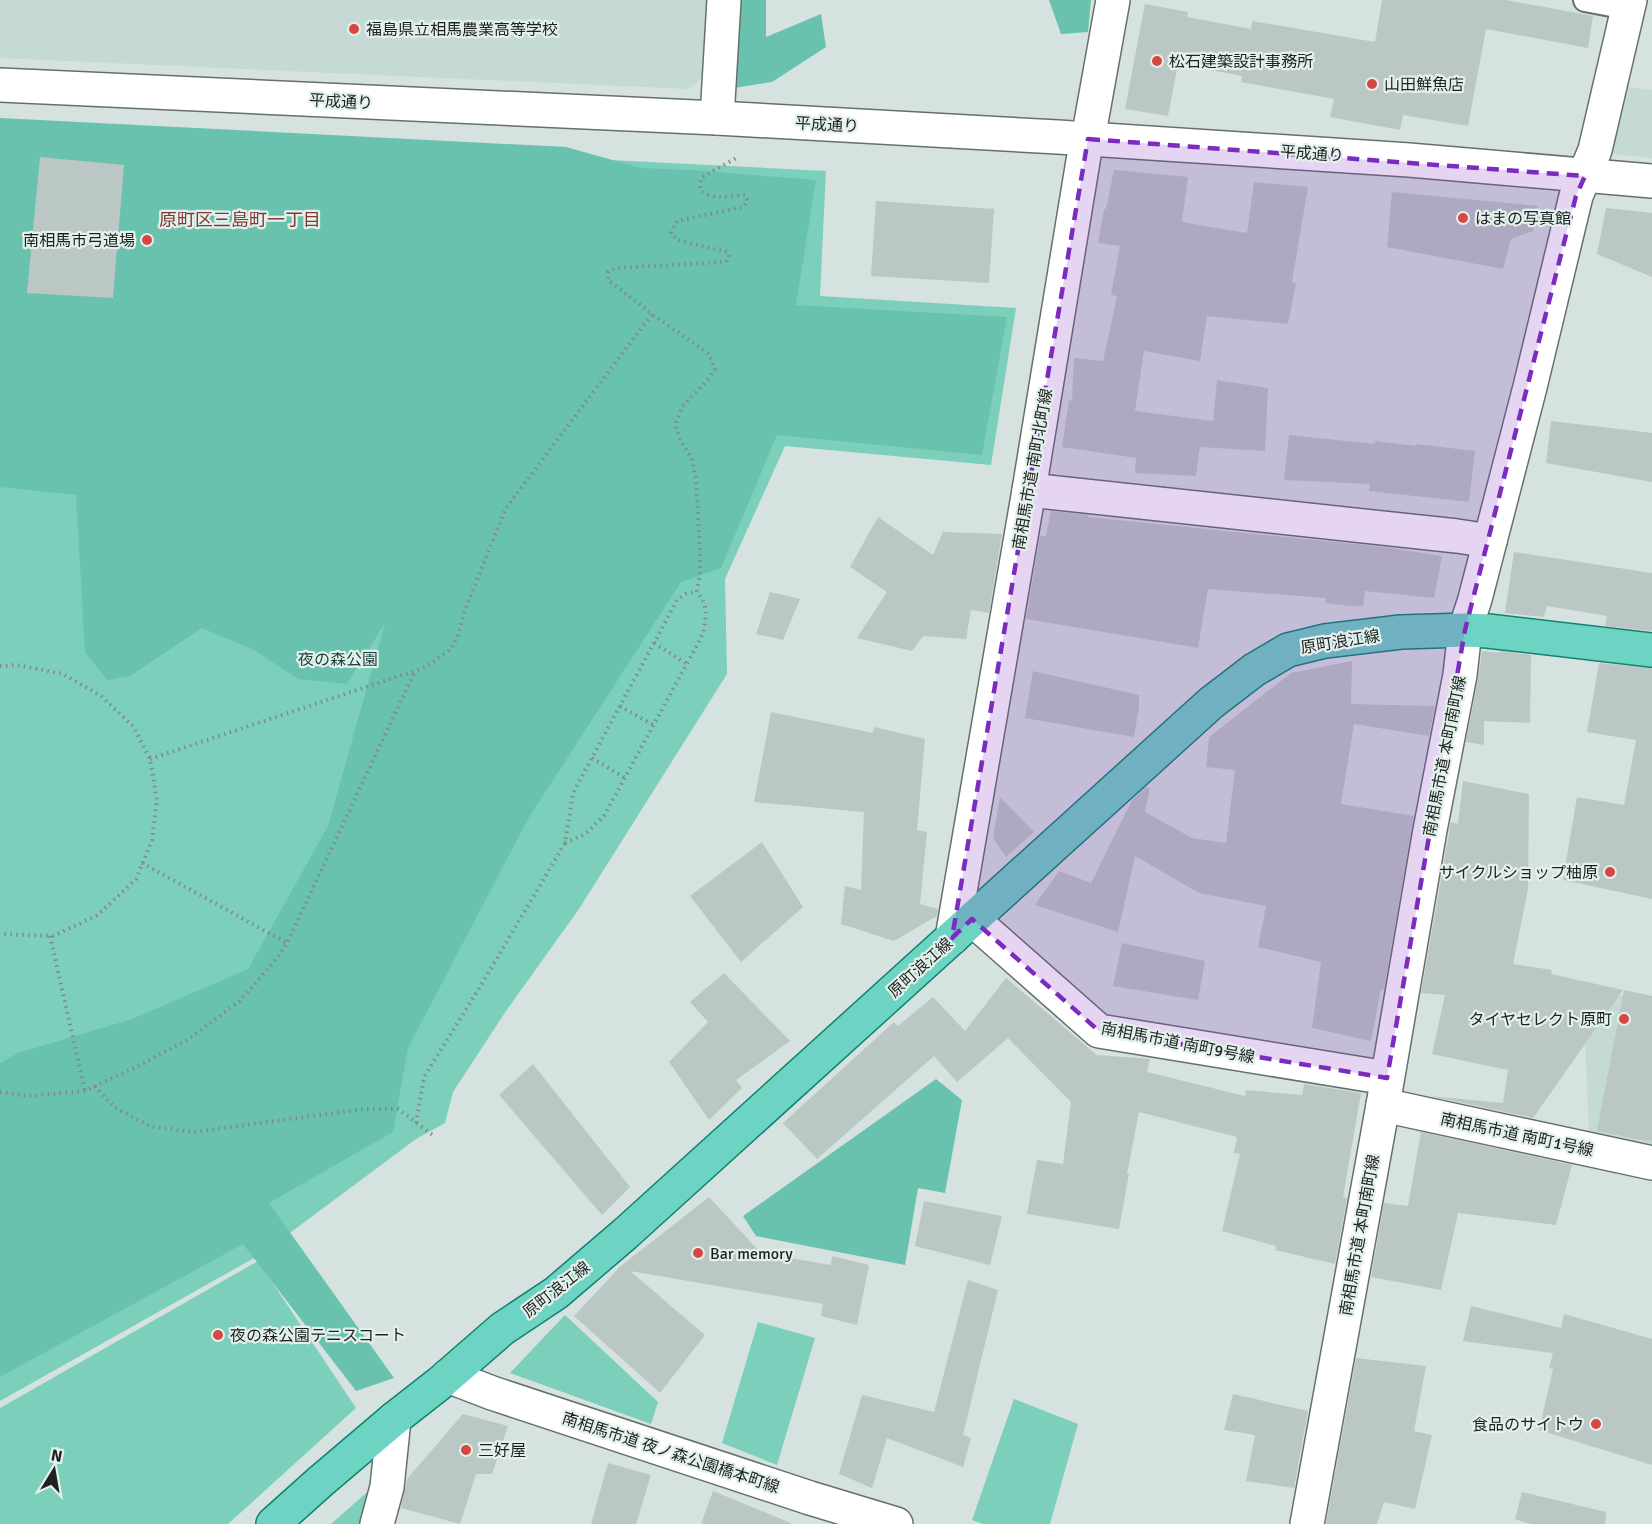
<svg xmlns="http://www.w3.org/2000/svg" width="1652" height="1524" viewBox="0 0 1652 1524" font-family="Signika,'Noto Sans JP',sans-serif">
  <rect width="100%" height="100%" fill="#d6e2df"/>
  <g fill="#c5dad4">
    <path d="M0,0H710L703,77L689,89L0,58Z"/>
    <path d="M1629,87L1652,90V158L1611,154Z"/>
    <path d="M1583,987L1652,1003V1153L1589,1136Z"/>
  </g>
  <g fill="#7cd0bb">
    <path d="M590,159L826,171L820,296L1016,308L991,465L785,446L725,579L727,674L579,909L506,1011L453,1092L445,1123L416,1139L263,1253L0,1401V293Z"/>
    <path d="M258,1261L356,1408L228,1524H0V1408Z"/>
    <path d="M565,1315L658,1402L651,1424L510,1373Z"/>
    <path d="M758,1322L815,1338L777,1465L722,1443Z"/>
    <path d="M1014,1399L1078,1424L1050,1524H983L972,1520Z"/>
    <path d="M373,1487L363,1524H331Z"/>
  </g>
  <g fill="#69c2ad">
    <path d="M737,0H766V37L821,14L826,47L772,82L734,88Z"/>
    <path d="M1049,0H1091L1088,32L1061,34Z"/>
    <path d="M0,118L566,147L641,168L691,170L816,180L796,305L1007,317L982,455L777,435L721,568L681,582L528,819L408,1048L393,1132L269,1203L394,1378L356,1391L243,1244L0,1377V1063L18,1053L132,1019L248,969L328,826L385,623L347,684L298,679L254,650L202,628L130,676L107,680L85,652L76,495L0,487Z"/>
    <path d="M936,1079L962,1100L945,1193L918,1188L905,1265L756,1236L743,1216Z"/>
  </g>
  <g fill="#bbc7c4">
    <path d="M1382,0H1506L1593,16L1588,48L1486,29L1468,126L1403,115L1400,130L1330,117L1334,99L1241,82L1242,76L1178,64L1168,116L1125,109L1145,4L1188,12L1187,17L1251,29L1252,21L1375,42Z"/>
    <path d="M40,157L124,165L113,298L27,293Z"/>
    <path d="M1114,170L1188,177L1182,222L1247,233L1254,182L1308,187L1292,282L1296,283L1288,324L1207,316L1200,361L1144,351L1135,411L1213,421L1217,380L1268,388L1265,451L1200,447L1196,476L1135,473L1136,458L1062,447L1069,400L1072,401L1074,358L1103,361L1117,296L1111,295L1120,246L1098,243L1104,209H1106Z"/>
    <path d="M1392,192L1538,206L1533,231L1511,239L1503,269L1387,247Z"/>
    <path d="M876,201L994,209L989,283L871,276Z"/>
    <path d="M1606,208L1652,213V277L1597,254Z"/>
    <path d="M1551,421L1652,433V482L1546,463Z"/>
    <path d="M1289,435L1375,444V441L1416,446V444L1475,451L1469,502L1369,491L1370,484L1284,480Z"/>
    <path d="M1051,511L1088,515V517L1384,547L1442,556L1434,598L1365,591L1363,606H1350L1325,603L1326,598L1208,589L1198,648L1026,619L1040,536H1046Z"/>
    <path d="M878,517L933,555L943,532L1002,534L989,613L971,610L966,639L923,636L912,651L857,638L887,592L850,567Z"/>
    <path d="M1514,552L1652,573V631L1605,626L1607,616L1547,606L1544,617L1505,613Z"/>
    <path d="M770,592L800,599L783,640L756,634Z"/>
    <path d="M1482,651L1500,653V651L1531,655L1530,723L1484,721V745L1466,742L1478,679Z"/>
    <path d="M1352,661L1351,704L1435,706L1429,736L1354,724L1341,804L1414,816L1384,989H1381L1371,1041L1312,1028L1321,962L1258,947L1266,906L1199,893L1135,856L1118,932L1035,905L1059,871L1091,883L1132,800L1146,787L1150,789L1145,812L1192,838L1226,843L1235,770L1206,767L1209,737L1291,673Z"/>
    <path d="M1599,663L1652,668V899L1563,880L1577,797L1624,805L1636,740L1587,732Z"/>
    <path d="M1033,671L1139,695V707L1134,737L1025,718Z"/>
    <path d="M771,712L873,733L874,727L925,739L917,830L927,832L920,904L938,909L937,916L894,941L841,924L845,886L861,890L864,812L754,802Z"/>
    <path d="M1463,781L1529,794L1528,889L1513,964L1552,970L1551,974L1623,990L1533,1118L1430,1096L1503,1103L1508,1070L1432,1054L1445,995L1421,993L1451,822L1458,824Z"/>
    <path d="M1000,797L1034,832L1006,857L993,838Z"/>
    <path d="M762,842L803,907L741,962L690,896Z"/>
    <path d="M1122,943L1205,961L1198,1000L1113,986Z"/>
    <path d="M724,973L790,1041L736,1080L742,1088L709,1120L669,1062L708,1022L690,1002Z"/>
    <path d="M1006,978L1098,1056V1055L1150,1059L1147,1072L1245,1096L1246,1090L1302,1095L1304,1084L1361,1093L1343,1197L1347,1198L1335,1264L1275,1250L1276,1246L1222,1231L1240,1154L1234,1153L1237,1137L1139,1112L1127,1174H1129L1119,1229L1027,1214L1037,1160L1063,1164L1071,1102L1008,1038L957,1082L934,1056L817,1159L783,1123L894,1022L898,1026L933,997L965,1031Z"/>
    <path d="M1624,990L1652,996V1142L1597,1131Z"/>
    <path d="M533,1064L630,1187L602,1215L499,1095Z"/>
    <path d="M1421,1132L1572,1165L1556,1225L1458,1213L1441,1290L1371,1277L1384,1203L1408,1206Z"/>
    <path d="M709,1197L761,1253L831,1265L832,1256L869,1265L857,1325L821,1316L823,1304L630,1271L705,1335L660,1393L574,1316L618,1269H617Z"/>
    <path d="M924,1201L1002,1216L990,1265L915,1246Z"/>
    <path d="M968,1280L998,1290L963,1435L971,1438L963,1467L887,1438L872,1488L839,1474L862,1395L934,1412Z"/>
    <path d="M1471,1306L1561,1328L1564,1314L1652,1339V1465L1539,1430L1553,1369L1549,1368L1553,1353L1463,1341Z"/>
    <path d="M1356,1358L1426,1366L1414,1431L1432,1435L1415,1509L1384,1502L1377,1524H1326Z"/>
    <path d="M1233,1394L1308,1411L1294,1488L1246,1481L1255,1435L1224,1430Z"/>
    <path d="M463,1414L508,1426L492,1474H476L460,1524L401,1508L407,1479Z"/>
    <path d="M608,1463L651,1475L636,1524H591Z"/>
    <path d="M713,1491L791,1523V1524H701Z"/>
    <path d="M1522,1492L1606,1512L1605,1524H1531L1515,1519Z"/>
  </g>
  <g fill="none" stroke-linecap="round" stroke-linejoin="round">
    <defs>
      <path id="service" d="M1585,0L1627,8"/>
      <g id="minor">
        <path d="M717,118L724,0"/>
        <path d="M1029,490L1457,536L1490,541"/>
        <path d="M972,919L1099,1031L1387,1078"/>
        <path d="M952,938L1029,490L1084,155L1088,139L1113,0"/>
        <path d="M1383,1105L1652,1163"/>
        <path d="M448,1376L492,1393L810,1498L896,1524"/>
        <path d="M377,1524L387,1487L394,1419"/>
        <path d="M1307,1524L1383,1105L1430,830L1460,675L1465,630L1475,599L1530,387L1576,196L1595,150L1630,0"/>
      </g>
      <path id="tertiary" d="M0,85L717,118L1058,137L1409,160L1652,181"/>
      <path id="primary" d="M273,1524L321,1481L394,1419L440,1383L502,1329L556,1293L625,1234L1211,703L1254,670L1288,650L1325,641L1401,632L1465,630L1488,631L1652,650"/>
    </defs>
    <use href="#service" stroke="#65706d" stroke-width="26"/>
    <use href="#minor" stroke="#65706d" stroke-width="36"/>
    <use href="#tertiary" stroke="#65706d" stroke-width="36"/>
    <use href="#primary" stroke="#11826f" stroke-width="36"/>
    <g stroke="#828a88" stroke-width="4" stroke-dasharray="1.5 4.5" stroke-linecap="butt">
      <path d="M654,643L687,664"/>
      <path d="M0,666L17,665L63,674L101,696L133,726L150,759L157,800L152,840L136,879L98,915L53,936L0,934"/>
      <path d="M620,706L653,725"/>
      <path d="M592,758L625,778"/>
      <path d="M150,759L426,667L451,649L458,635L465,610L506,508L652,314"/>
      <path d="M565,843L585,834L604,816L703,634C706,614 709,608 697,591L700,574V549L696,479L692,459L681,441L675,425L682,407L706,382L715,369L709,354L652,314L608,280V272L616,268L726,262L729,257L728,252L677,240L671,233L677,221L743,207L748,201L745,195C730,196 710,201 700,189L701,178L738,157"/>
      <path d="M142,863L287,943"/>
      <path d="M50,936L85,1091"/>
      <path d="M95,1086L114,1107L150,1126L194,1132L363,1109H398L434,1136"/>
      <path d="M0,1092L29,1096L85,1091L136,1067L187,1040L240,1001L278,957L287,943L415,671"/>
      <path d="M416,1123L424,1077L483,982L565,843L573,793L677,600L686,594L697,591"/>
    </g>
    <use href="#service" stroke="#fff" stroke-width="22"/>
    <use href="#minor" stroke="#fff" stroke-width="33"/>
    <use href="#tertiary" stroke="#fff" stroke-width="33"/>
    <use href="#primary" stroke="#6dd3c2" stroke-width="33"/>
  </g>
  <path fill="#7b2cbf" fill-opacity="0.2" stroke="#7b2cbf" stroke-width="4.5" stroke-dasharray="12 8" stroke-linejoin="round" d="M1088,139L1585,176L1576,196L1465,630L1387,1078L1099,1031L972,919L952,938Z"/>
  <g fill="#d64742" stroke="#e3f0ec" stroke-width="2">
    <circle cx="354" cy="29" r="6"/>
    <circle cx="1157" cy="61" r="6"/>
    <circle cx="1372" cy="84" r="6"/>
    <circle cx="1463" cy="218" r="6"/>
    <circle cx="147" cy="240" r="6"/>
    <circle cx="1610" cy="872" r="6"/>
    <circle cx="1624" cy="1019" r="6"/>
    <circle cx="698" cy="1253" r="6"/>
    <circle cx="218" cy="1335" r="6"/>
    <circle cx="1596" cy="1424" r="6"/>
    <circle cx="466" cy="1450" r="6"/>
  </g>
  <g text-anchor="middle" stroke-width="4.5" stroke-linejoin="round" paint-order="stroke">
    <g font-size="16" fill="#1d2220" stroke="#e3f0ec" text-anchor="start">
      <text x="366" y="35">福島県立相馬農業高等学校</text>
      <text x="1169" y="67">松石建築設計事務所</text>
      <text x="1384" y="90">山田鮮魚店</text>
      <text x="1475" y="224">はまの写真館</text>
      <text x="135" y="246" text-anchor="end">南相馬市弓道場</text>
      <text x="1598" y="878" text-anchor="end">サイクルショップ柚原</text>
      <text x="1612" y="1025" text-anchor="end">タイヤセレクト原町</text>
      <text x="710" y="1259">Bar memory</text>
      <text x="230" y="1341">夜の森公園テニスコート</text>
      <text x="1584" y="1430" text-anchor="end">食品のサイトウ</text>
      <text x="478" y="1456">三好屋</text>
    </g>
    <g font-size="16" fill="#1d2220" stroke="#e3f0ec">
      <text transform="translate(341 101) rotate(3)" y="6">平成通り</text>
      <text transform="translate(827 124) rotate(3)" y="6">平成通り</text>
      <text transform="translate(1312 153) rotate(4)" y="6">平成通り</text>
      <text transform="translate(1032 469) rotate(-80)" y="6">南相馬市道 南町北町線</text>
      <text transform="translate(1340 641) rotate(-9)" y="6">原町浪江線</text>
      <text transform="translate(1444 756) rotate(-79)" y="6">南相馬市道 本町南町線</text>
      <text transform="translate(920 967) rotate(-42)" y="6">原町浪江線</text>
      <text transform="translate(1178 1042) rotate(11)" y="6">南相馬市道 南町9号線</text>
      <text transform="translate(1517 1134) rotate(12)" y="6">南相馬市道 南町1号線</text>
      <text transform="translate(1359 1235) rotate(-80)" y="6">南相馬市道 本町南町線</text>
      <text transform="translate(556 1289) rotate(-38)" y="6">原町浪江線</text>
      <text transform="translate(671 1452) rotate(18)" y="6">南相馬市道 夜ノ森公園橋本町線</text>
    </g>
    <g font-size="16" fill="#1a4339" stroke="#e3f0ec">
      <text x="338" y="665">夜の森公園</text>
    </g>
    <g font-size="18" fill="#813934" stroke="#e3f0ec">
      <text x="240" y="226">原町区三島町一丁目</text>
    </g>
  </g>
  <g transform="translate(54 1470) rotate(11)" stroke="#e3f0ec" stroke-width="4.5" paint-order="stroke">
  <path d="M0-4.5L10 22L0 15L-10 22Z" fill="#1d2220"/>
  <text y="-9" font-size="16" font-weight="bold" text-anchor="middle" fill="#1d2220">N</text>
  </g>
</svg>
